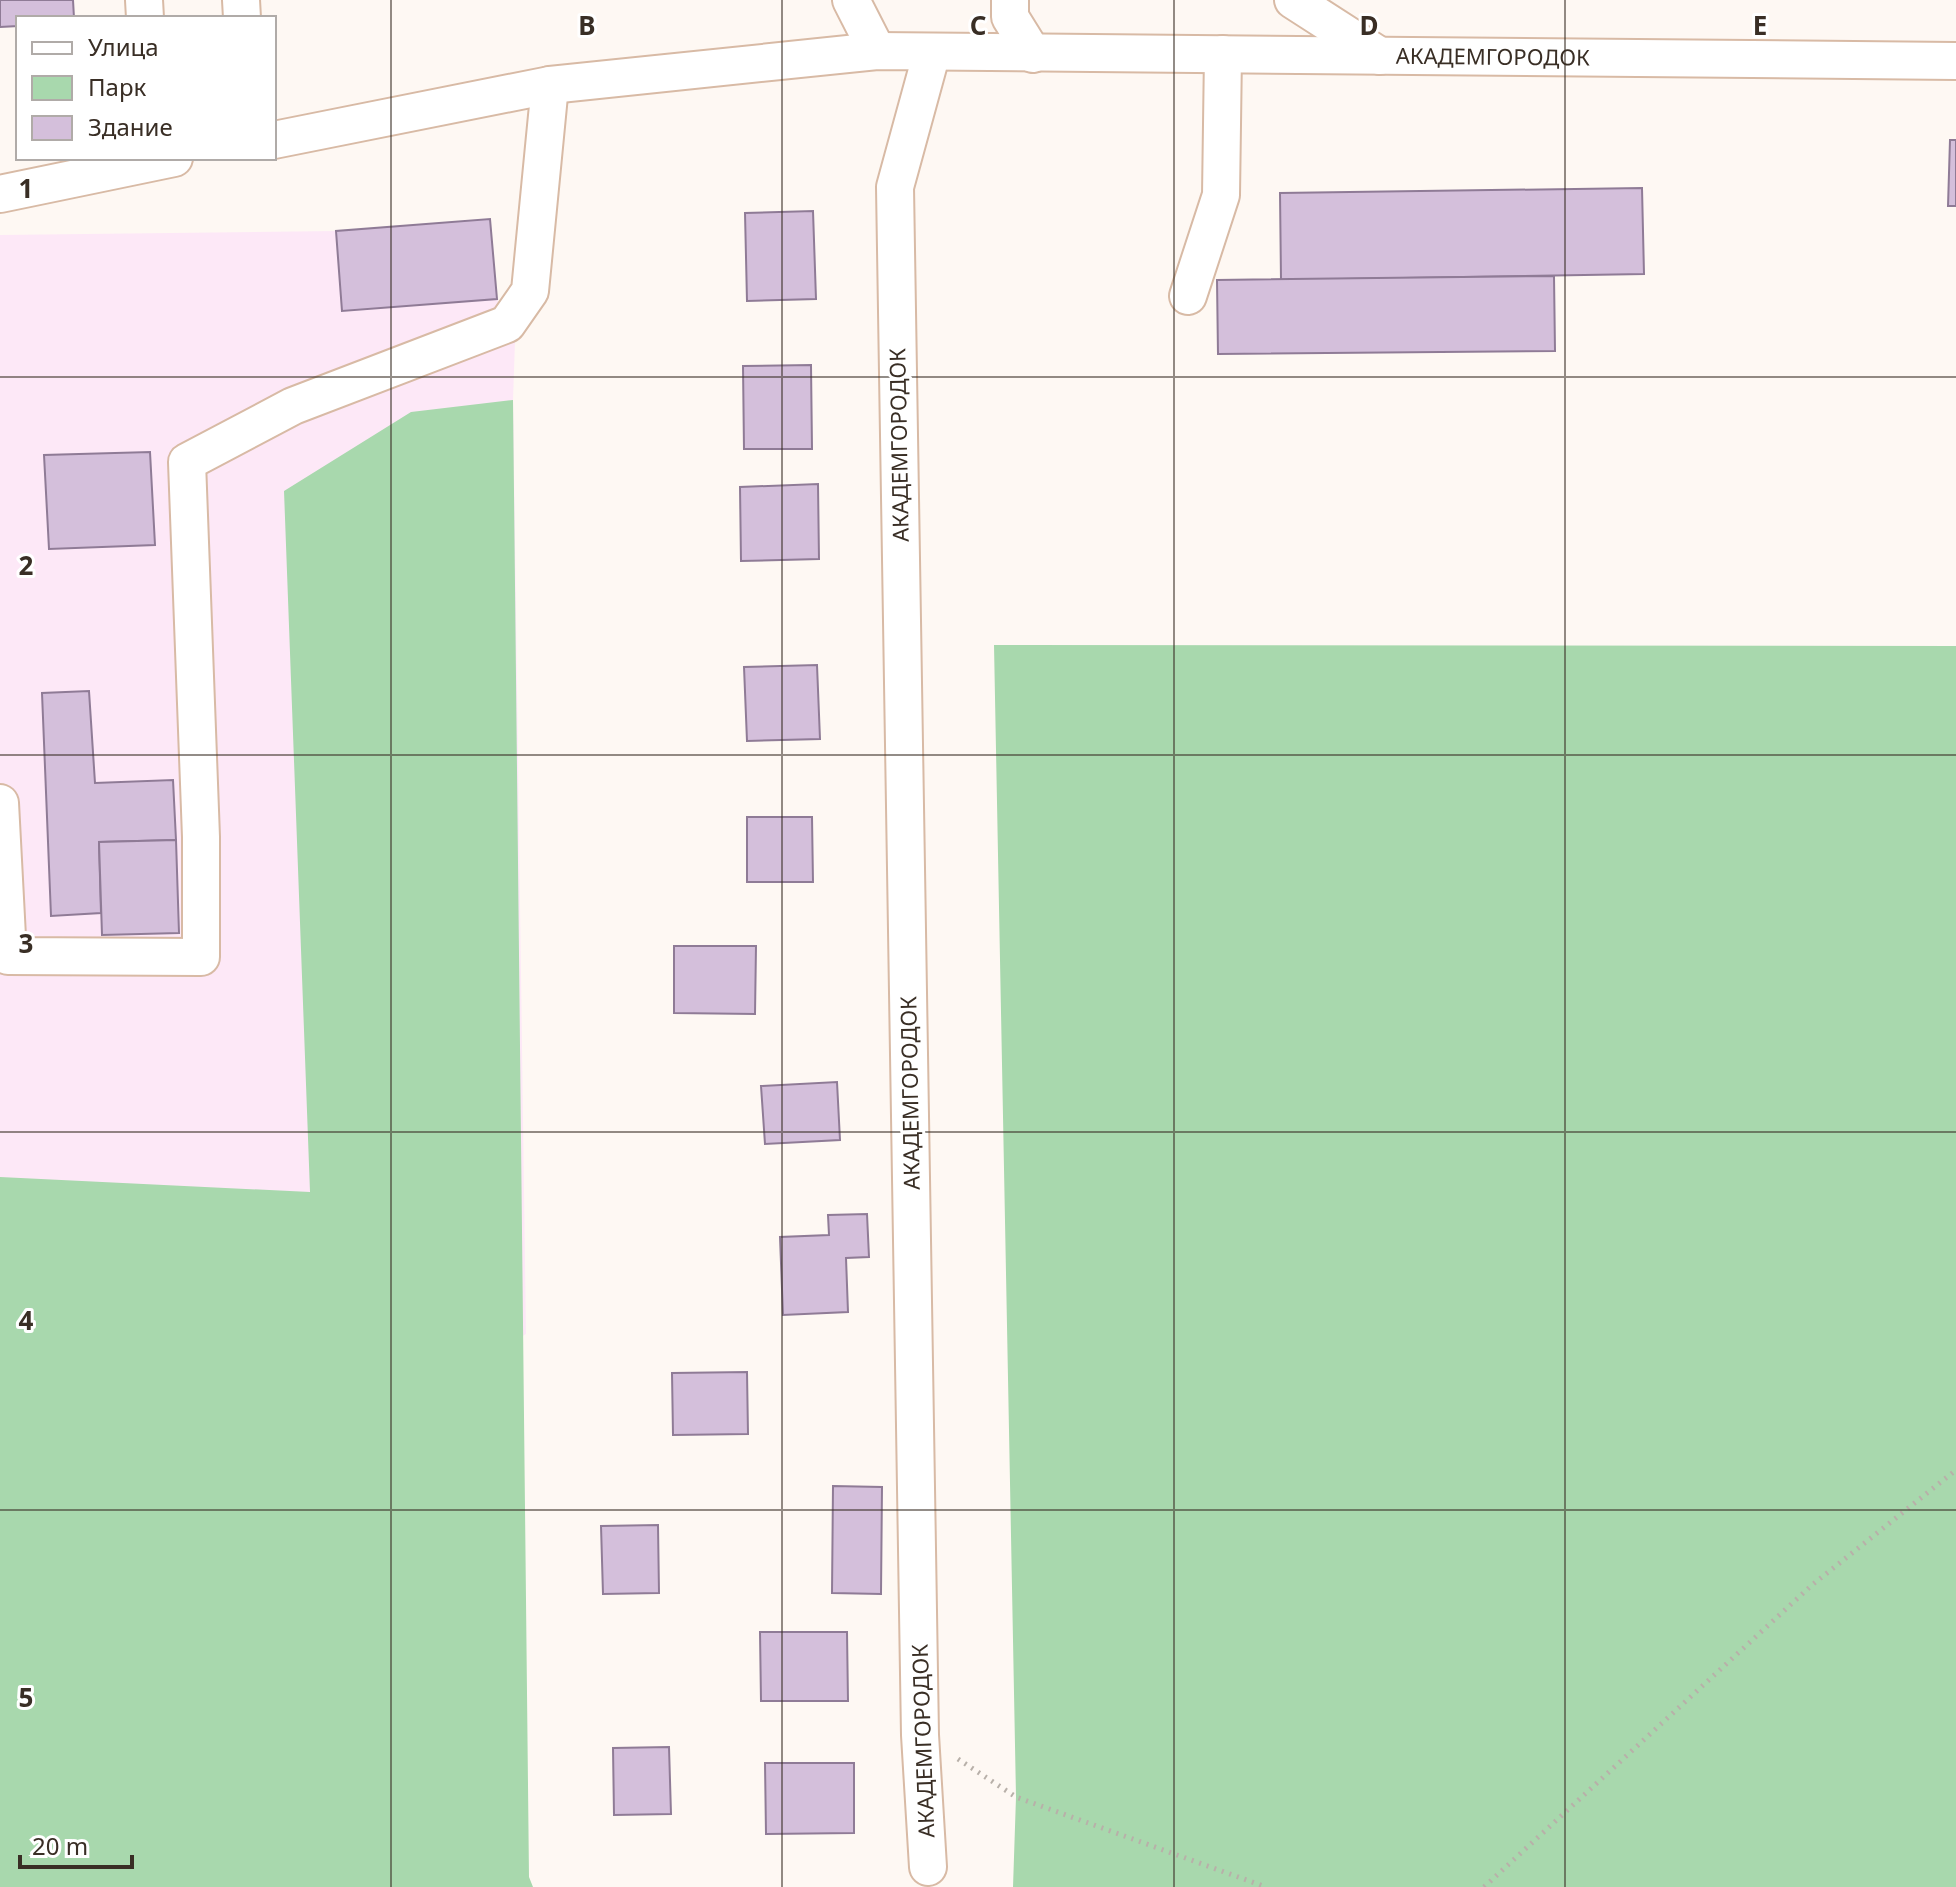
<svg xmlns="http://www.w3.org/2000/svg" width="1956" height="1887" viewBox="0 0 1956 1887" font-family="'Noto Sans',sans-serif">
  <rect width="100%" height="100%" fill="#fef8f3"/>
  <path fill="#fde8f7" d="M490,219L497,299L515,341L513,400L526,1334L0,1649V235L336,231Z"/>
  <g fill="#a8d8ad">
    <path d="M513,400L529,1877L533,1887H0V1177L310,1192L284,491L411,412Z"/>
    <path d="M994,645L1956,646V1887H1013L1016,1797Z"/>
  </g>
  <g fill="#d4bfdb" stroke="#8f7b96" stroke-width="2">
    <path d="M0,0H73L74,18H18V26L0,27Z"/>
    <path d="M1950,140H1956V206H1948Z"/>
    <path d="M1642,188L1644,274L1281,280L1280,193Z"/>
    <path d="M813,211L816,299L747,301L745,213Z"/>
    <path d="M490,219L497,299L342,311L336,231Z"/>
    <path d="M1554,276L1555,351L1218,354L1217,280Z"/>
    <path d="M811,365L812,449H744L743,366Z"/>
    <path d="M150,452L155,545L49,549L44,455Z"/>
    <path d="M818,484L819,559L741,561L740,487Z"/>
    <path d="M817,665L820,739L747,741L744,667Z"/>
    <path d="M89,691L95,783L173,780L176,840L99,842L101,913L51,916L42,693Z"/>
    <path d="M747,817H812L813,882H747Z"/>
    <path d="M176,840L179,933L102,935L99,842Z"/>
    <path d="M674,946H756L755,1014L674,1013Z"/>
    <path d="M837,1082L840,1140L765,1144L761,1086Z"/>
    <path d="M867,1214L869,1257L846,1258L848,1312L783,1315L780,1237L829,1235L828,1215Z"/>
    <path d="M747,1372L748,1434L673,1435L672,1373Z"/>
    <path d="M833,1486L882,1487L881,1594L832,1593Z"/>
    <path d="M658,1525L659,1593L603,1594L601,1526Z"/>
    <path d="M760,1632H847L848,1701H761Z"/>
    <path d="M669,1747L671,1814L614,1815L613,1748Z"/>
    <path d="M765,1763H854V1833L766,1834Z"/>
  </g>
  <g fill="none" stroke-linecap="round" stroke-linejoin="round">
    <defs>
      <g id="minor">
        <path d="M144,0L145,18"/>
        <path d="M241,0L242,18"/>
        <path d="M851,0L877,51"/>
        <path d="M1010,0V17L1033,54"/>
        <path d="M1293,0L1380,56"/>
        <path id="s1" d="M274,140L550,85L877,51L1956,61"/>
        <path d="M0,194L174,158"/>
        <path d="M1188,296L1221,195L1223,54"/>
        <path d="M0,803L8,956L201,957V837L187,462L293,406L507,324L530,291L550,85"/>
        <path d="M928,1867L920,1735L895,187L932,52"/>
      </g>
    </defs>
    <use href="#minor" stroke="#d8baa5" stroke-width="40"/>
    <g stroke="#b8b0a9" stroke-width="5" stroke-dasharray="2 6" stroke-linecap="butt">
      <path d="M958,1759L1016,1797L1266,1887"/>
      <path d="M1484,1887L1812,1585L1956,1470"/>
    </g>
    <use href="#minor" stroke="#fff" stroke-width="36"/>
  </g>
  <path fill="none" stroke="#392e25" stroke-width="2" stroke-opacity="0.55" d="M391,0V1887M782,0V1887M1174,0V1887M1565,0V1887M0,377H1956M0,755H1956M0,1132H1956M0,1510H1956"/>
  <g text-anchor="middle" stroke-width="6" stroke-linejoin="round" paint-order="stroke">
    <g font-size="22" fill="#392e25" stroke="#fff">
      <text dy="8" stroke="none"><textPath href="#s1" startOffset="1226">АКАДЕМГОРОДОК</textPath></text>
      <text transform="translate(899 445) rotate(-91)" y="8">АКАДЕМГОРОДОК</text>
      <text transform="translate(910 1093) rotate(-91)" y="8">АКАДЕМГОРОДОК</text>
      <text transform="translate(923 1741) rotate(-92)" y="8">АКАДЕМГОРОДОК</text>
    </g>
  </g>
  <g font-size="26" text-anchor="middle" font-weight="bold" fill="#392e25" stroke="#fff" stroke-width="6" stroke-linejoin="round" paint-order="stroke">
    <text x="587" y="35">B</text>
    <text x="978" y="35">C</text>
    <text x="1369" y="35">D</text>
    <text x="1760" y="35">E</text>
    <text x="26" y="198">1</text>
    <text x="26" y="575">2</text>
    <text x="26" y="953">3</text>
    <text x="26" y="1330">4</text>
    <text x="26" y="1707">5</text>
  </g>
  <rect x="16" y="16" width="260" height="144" fill="#ffffff" stroke="#b0aba8" stroke-width="2"/>
  <rect x="32" y="42" width="40" height="12" fill="#ffffff" stroke="#b0aba8" stroke-width="2"/>
  <text x="88" y="56" font-size="24" fill="#392e25">Улица</text>
  <rect x="32" y="76" width="40" height="24" fill="#a8d8ad" stroke="#b0aba8" stroke-width="2"/>
  <text x="88" y="96" font-size="24" fill="#392e25">Парк</text>
  <rect x="32" y="116" width="40" height="24" fill="#d4bfdb" stroke="#b0aba8" stroke-width="2"/>
  <text x="88" y="136" font-size="24" fill="#392e25">Здание</text>
  <path d="M20 1855v12h112v-12" fill="none" stroke="#392e25" stroke-width="4"/>
  <text x="32" y="1855" font-size="24" fill="#392e25" stroke="#ffffff" stroke-width="6" paint-order="stroke">20 m</text>
</svg>
